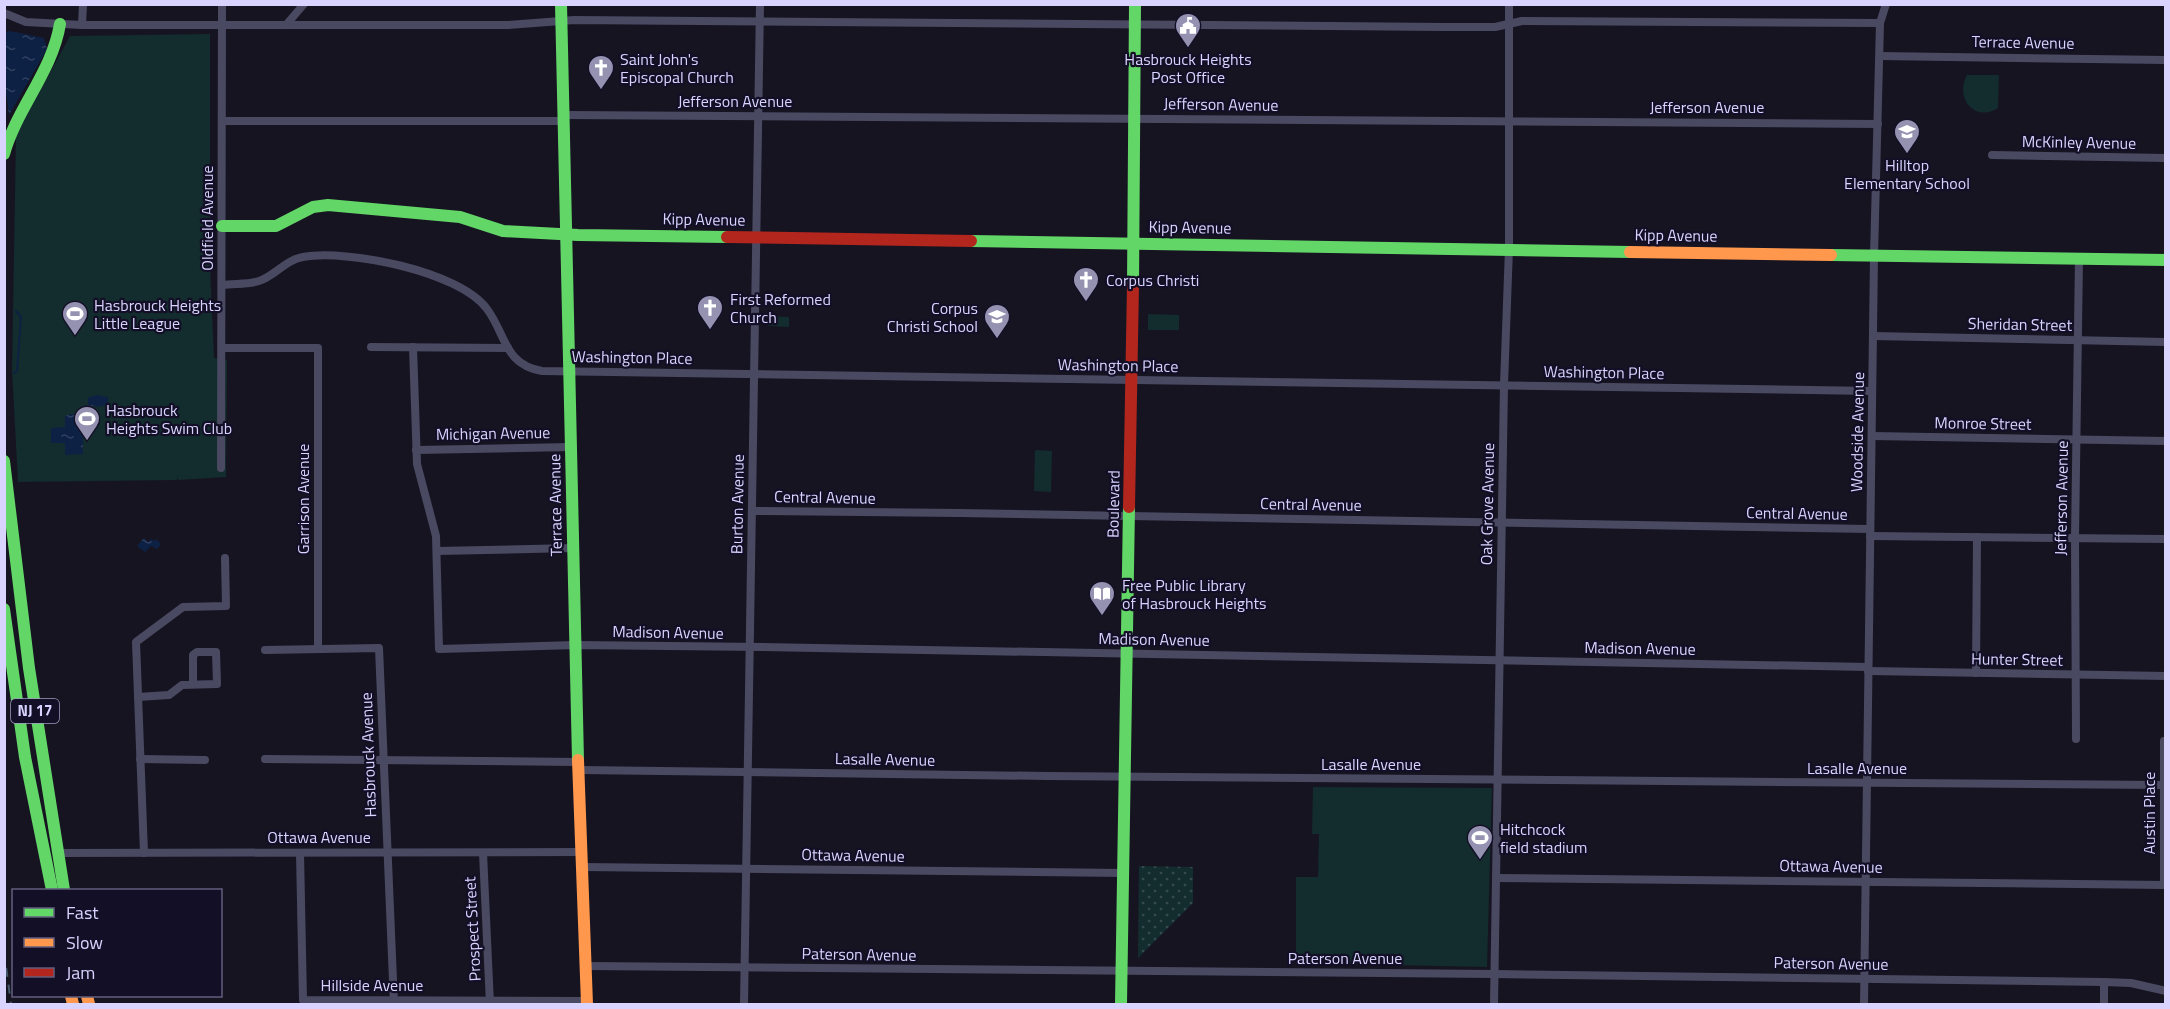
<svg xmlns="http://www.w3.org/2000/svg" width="2170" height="1009" viewBox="0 0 2170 1009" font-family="'Titillium Web',sans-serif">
  <defs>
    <pattern id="grass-dots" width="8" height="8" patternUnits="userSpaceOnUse" patternTransform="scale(1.5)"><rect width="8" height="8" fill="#132c2d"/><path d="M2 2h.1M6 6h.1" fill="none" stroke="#354a4c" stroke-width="1.8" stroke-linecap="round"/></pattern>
    <pattern id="water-ripples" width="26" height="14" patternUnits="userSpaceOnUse" patternTransform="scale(1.5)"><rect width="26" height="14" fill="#0d2144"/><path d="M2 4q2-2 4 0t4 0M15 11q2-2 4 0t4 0" fill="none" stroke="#304060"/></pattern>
  </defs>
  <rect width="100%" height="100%" fill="#161421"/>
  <path fill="url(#grass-dots)" d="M1139,866L1193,867V903L1138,958Z"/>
  <g fill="#132c2d">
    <path d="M210,34V267L214,358L227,360L226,477L178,480L177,476V480L18,482L12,371L16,135L70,36Z"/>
    <path d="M1967,75H1999L1998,108C1975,123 1954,98 1967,75Z"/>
    <path d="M1148,314L1179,315V330H1148Z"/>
    <path d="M768,316L789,317V327L768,326Z"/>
    <path d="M1035,450L1052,451L1051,492L1034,491Z"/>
    <path d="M1313,787L1492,788L1487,967L1296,963V877H1318L1319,834H1312Z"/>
  </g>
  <g fill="url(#water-ripples)">
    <path d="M10,31L44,38L47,49L9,115L4,76V33Z"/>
    <path d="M97,395L108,397V404L98,407L88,405V398Z"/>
    <path d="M71,414L83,416V454L65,455V443H51V428L65,427V416Z"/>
    <path d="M144,538L148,542L151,539L154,541L156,539L161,544L157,549L151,546L145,552L137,546Z"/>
  </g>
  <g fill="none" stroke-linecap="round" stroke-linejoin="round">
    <path stroke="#0d2144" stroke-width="2" d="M14,373L17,371L21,317L16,311"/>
    <g stroke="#4a4962" stroke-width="8">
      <path d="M4,13L26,22L82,25H508L574,20L1444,27H1495L1522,21L1880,23"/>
      <path d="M82,25L83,4"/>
      <path d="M286,25L304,4"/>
      <path d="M1880,56L2166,60"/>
      <path d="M564,115L1878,124"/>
      <path d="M222,121H564"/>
      <path d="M1992,155L2166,158"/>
      <path d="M222,285C234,283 247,285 259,281C275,276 285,260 303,257C347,249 459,271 487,309C506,334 504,365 542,371L1872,391"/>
      <path d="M1873,336L2166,342"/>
      <path d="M371,347L508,348"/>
      <path d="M413,347L417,464L436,536L439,649L575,645L762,647L1868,667"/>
      <path d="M222,348H318V649"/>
      <path d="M1872,436L2166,441"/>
      <path d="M416,450L571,447"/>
      <path d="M221,468L222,4"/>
      <path d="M752,511L960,513L1870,529"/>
      <path d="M1870,536L2166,539"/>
      <path d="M437,551L573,548"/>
      <path d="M265,650L379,648L394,1004"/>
      <path d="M1868,671L2166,676"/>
      <path d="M1976,673L1977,537"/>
      <path d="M138,697L169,695L182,685L217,684L216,652H197L193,655V684"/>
      <path d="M2076,739L2075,538L2079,258"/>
      <path d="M140,759L205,760"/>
      <path d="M265,759L578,762"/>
      <path d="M579,770L1047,776L2164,785"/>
      <path d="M58,853L582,852"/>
      <path d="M144,853L136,642L183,607L226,606L225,558"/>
      <path d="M300,853L303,1000L587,1001"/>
      <path d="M483,853L490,1004"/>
      <path d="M582,867L1123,873"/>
      <path d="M1496,878L2166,885"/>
      <path d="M2164,885V741"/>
      <path d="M586,966L1494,974L2104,982L2131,983L2166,991"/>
      <path d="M2104,982V1004"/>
      <path d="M744,1004L760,4"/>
      <path d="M1494,1004L1504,385L1509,248V4"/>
      <path d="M1864,1004L1874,256L1880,23L1886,4"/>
    </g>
    <g stroke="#63d668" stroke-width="12">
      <path d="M561,4L578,760"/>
      <path d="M4,154C17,108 52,72 60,24"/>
      <path d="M222,226H276L313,207L328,205L460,217L503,231L578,235L727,237"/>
      <path d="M971,241L1630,252"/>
      <path d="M1831,255L2166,260"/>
      <path d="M1133,285L1135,4"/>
      <path d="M4,461L29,668L64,890"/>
      <path d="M4,609L25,757L52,890"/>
      <path d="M1121,1004L1129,507"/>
    </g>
    <g stroke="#ff974d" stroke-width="12">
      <path d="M1630,252L1831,255"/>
      <path d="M578,760L587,1004"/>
      <path d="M71,996L73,1004"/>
      <path d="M87,996L89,1004"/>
    </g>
    <g stroke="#b3261e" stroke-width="12">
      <path d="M727,237L971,241"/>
      <path d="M1129,507L1133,285"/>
    </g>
    <path stroke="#43596b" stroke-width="2" stroke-dasharray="9 8" stroke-linecap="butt" d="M4,951L11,1004"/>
  </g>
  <defs>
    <symbol id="civic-pin" viewBox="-11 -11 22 30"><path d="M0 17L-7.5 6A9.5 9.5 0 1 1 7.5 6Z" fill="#9591b1" stroke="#130f26"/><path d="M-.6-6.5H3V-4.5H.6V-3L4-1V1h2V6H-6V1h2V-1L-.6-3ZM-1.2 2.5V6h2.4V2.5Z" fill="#fff"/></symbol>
    <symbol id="church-pin" viewBox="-11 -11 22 30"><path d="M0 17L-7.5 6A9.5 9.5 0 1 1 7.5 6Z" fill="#9591b1" stroke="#130f26"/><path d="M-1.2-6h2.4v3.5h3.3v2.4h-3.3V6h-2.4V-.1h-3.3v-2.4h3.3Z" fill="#fff"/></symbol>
    <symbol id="school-pin" viewBox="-11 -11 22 30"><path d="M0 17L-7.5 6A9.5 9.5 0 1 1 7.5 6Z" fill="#9591b1" stroke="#130f26"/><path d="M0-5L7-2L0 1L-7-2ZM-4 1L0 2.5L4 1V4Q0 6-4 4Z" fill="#fff"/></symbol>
    <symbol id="stadium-pin" viewBox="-11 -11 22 30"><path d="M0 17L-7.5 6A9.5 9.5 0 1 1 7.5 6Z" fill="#9591b1" stroke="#130f26"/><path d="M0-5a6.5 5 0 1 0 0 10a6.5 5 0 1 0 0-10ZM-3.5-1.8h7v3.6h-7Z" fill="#fff"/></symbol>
    <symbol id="library-pin" viewBox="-11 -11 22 30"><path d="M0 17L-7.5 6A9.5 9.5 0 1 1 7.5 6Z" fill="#9591b1" stroke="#130f26"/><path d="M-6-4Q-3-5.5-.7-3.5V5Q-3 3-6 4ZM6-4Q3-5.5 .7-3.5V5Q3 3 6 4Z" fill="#fff"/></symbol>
  </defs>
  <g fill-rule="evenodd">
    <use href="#civic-pin" x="1173" y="11" width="30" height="40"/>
    <use href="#church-pin" x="586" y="53" width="30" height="40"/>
    <use href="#school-pin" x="1892" y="117" width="30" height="40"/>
    <use href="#church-pin" x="1071" y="265" width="30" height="40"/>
    <use href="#church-pin" x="695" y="293" width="30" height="40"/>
    <use href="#stadium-pin" x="60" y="299" width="30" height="40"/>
    <use href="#school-pin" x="982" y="302" width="30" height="40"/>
    <use href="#stadium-pin" x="72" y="404" width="30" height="40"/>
    <use href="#library-pin" x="1087" y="579" width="30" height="40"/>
    <use href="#stadium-pin" x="1465" y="823" width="30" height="40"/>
  </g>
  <g text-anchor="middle" stroke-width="4.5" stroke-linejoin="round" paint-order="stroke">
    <rect fill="#130f26" stroke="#9e99be" stroke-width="1.5" x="11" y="699" width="48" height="24" rx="4.5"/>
    <g font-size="15" font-weight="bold" fill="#d9d4ff">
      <text x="35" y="716">NJ 17</text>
    </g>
    <g font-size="16" fill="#d9d4ff" stroke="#130f26">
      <text transform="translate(2023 42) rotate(1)" y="6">Terrace Avenue</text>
      <text x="735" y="107">Jefferson Avenue</text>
      <text transform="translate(1221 104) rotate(1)" y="6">Jefferson Avenue</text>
      <text x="1707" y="113">Jefferson Avenue</text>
      <text transform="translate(2079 142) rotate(1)" y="6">McKinley Avenue</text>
      <text transform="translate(207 218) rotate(-90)" y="6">Oldfield Avenue</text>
      <text transform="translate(704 219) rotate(1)" y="6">Kipp Avenue</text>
      <text transform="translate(1190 227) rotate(1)" y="6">Kipp Avenue</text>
      <text transform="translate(1676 235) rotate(1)" y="6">Kipp Avenue</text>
      <text transform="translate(2020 324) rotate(1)" y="6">Sheridan Street</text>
      <text transform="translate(632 357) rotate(1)" y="6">Washington Place</text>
      <text transform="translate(1118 365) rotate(1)" y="6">Washington Place</text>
      <text transform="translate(1604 372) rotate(1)" y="6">Washington Place</text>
      <text transform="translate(1983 423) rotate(1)" y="6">Monroe Street</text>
      <text transform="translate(1857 432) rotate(-89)" y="6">Woodside Avenue</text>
      <text transform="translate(493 433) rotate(-1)" y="6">Michigan Avenue</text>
      <text transform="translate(825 497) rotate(1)" y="6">Central Avenue</text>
      <text transform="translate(2061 498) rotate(-89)" y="6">Jefferson Avenue</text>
      <text transform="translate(303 499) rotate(-90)" y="6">Garrison Avenue</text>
      <text transform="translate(737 504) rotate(-89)" y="6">Burton Avenue</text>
      <text transform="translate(1113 504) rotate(-89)" y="6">Boulevard</text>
      <text transform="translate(1311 504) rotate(1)" y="6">Central Avenue</text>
      <text transform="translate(1487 504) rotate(-89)" y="6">Oak Grove Avenue</text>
      <text transform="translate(555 505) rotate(-91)" y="6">Terrace Avenue</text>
      <text transform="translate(1797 513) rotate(1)" y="6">Central Avenue</text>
      <text transform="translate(668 632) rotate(1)" y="6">Madison Avenue</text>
      <text transform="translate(1154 639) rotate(1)" y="6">Madison Avenue</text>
      <text transform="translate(1640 648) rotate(1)" y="6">Madison Avenue</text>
      <text transform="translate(2017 659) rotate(1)" y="6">Hunter Street</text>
      <text transform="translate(368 755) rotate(-92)" y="6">Hasbrouck Avenue</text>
      <text transform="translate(885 759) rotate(1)" y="6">Lasalle Avenue</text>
      <text x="1371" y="770">Lasalle Avenue</text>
      <text x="1857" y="774">Lasalle Avenue</text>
      <text transform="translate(2149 813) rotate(-90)" y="6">Austin Place</text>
      <text x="319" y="843">Ottawa Avenue</text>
      <text transform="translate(853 855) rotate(1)" y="6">Ottawa Avenue</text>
      <text transform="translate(1831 866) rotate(1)" y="6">Ottawa Avenue</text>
      <text transform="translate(472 929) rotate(-93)" y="6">Prospect Street</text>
      <text transform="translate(859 954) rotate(1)" y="6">Paterson Avenue</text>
      <text x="1345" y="964">Paterson Avenue</text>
      <text transform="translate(1831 963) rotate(1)" y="6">Paterson Avenue</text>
      <text x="372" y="991">Hillside Avenue</text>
    </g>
    <g font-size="16" fill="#d9d4ff" stroke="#130f26" text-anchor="start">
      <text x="620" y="65">Saint John's<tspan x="620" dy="18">Episcopal Church</tspan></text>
      <text x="1188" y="65" text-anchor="middle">Hasbrouck Heights<tspan x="1188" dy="18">Post Office</tspan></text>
      <text x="1907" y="171" text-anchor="middle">Hilltop<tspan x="1907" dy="18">Elementary School</tspan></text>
      <text x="1106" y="286">Corpus Christi</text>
      <text x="730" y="305">First Reformed<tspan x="730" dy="18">Church</tspan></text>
      <text x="94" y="311">Hasbrouck Heights<tspan x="94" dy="18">Little League</tspan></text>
      <text x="978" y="314" text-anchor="end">Corpus<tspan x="978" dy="18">Christi School</tspan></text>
      <text x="106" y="416">Hasbrouck<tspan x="106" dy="18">Heights Swim Club</tspan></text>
      <text x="1122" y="591">Free Public Library<tspan x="1122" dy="18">of Hasbrouck Heights</tspan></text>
      <text x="1500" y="835">Hitchcock<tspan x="1500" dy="18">field stadium</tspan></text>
    </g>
  </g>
  <rect width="2170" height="1009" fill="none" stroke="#d9d4ff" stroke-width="12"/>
  <rect x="12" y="889" width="210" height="108" fill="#130f26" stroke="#625e7d" stroke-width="1.5"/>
  <rect x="24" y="908" width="30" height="9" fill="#63d668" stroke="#625e7d" stroke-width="1.5"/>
  <text x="66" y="919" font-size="18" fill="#d9d4ff">Fast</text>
  <rect x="24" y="938" width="30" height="9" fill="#ff974d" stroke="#625e7d" stroke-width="1.5"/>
  <text x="66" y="949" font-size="18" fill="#d9d4ff">Slow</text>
  <rect x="24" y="968" width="30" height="9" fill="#b3261e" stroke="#625e7d" stroke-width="1.5"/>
  <text x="66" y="979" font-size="18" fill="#d9d4ff">Jam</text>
</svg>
